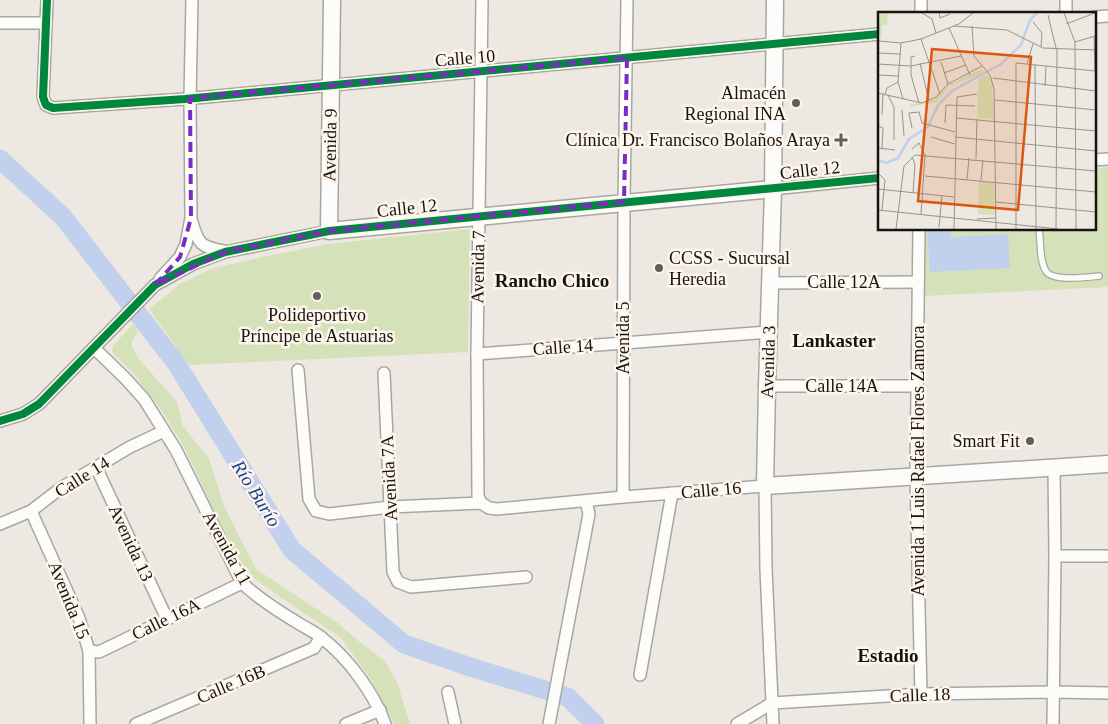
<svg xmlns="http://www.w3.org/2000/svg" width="1108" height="724" viewBox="0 0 1108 724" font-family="'Times New Roman',serif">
  <rect width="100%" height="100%" fill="#ede8e1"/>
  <g fill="#d5e2b9">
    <path d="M1108,167V287L924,296L922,229H1094V169Z"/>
    <path d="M470,229L468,352L189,365L149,309L180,284L211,269L253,259L328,244Z"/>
    <path d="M133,324L138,331L131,344L138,358L177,402L183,426L209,459L224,506L256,569L339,624L362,644L384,660L397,682L410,724H394L372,681L341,638L257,581L242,563L231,545L182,443L160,408L132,372L112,352L113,346Z"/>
  </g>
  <path fill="#c0d0ed" d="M927,229H951V237L1008,234L1010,268L930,272Z"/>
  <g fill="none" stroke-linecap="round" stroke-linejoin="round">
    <path stroke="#c0d0ed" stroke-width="19" d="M0,159L63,217L176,363L292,550L404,644L470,667L568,697L595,724"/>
    <defs>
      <path id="lane" d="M1039,229C1041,241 1039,261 1046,271C1052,282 1088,277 1099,276"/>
      <g id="street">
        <path d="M47,0L43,97L46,105L53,108L185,99L879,34"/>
        <path d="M921,14V0"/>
        <path d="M1066,14V0"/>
        <path d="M1094,17L1108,16"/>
        <path d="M0,23H46"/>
        <path d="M1094,160L1108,159"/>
        <path d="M773,189L879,178"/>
        <path d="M192,222C198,245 202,247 224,251"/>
        <path d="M919,229L916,477L921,694"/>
        <path d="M160,279L180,257L186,244L191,218L190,98L192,0"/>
        <path d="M770,283L918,282"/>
        <path d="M94,348L125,378L144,399L176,450L242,583C259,599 278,611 298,623C306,628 315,632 322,638C348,658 374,693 385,724"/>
        <path d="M477,354L769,332"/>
        <path d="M298,370L309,499L316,511L329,514L390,507L481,503L489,508L497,509L623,497L765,486L766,569L773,724"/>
        <path d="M384,373L393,572L398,582L411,587L526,577"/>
        <path d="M767,386H917"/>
        <path d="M0,421L23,414L39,404L155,285L193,264L225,252L329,231"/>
        <path d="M96,467L167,619"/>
        <path d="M623,497L624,202L627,0"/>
        <path d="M481,503L478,496L477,354L482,0"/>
        <path d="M31,511L79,618L89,651L90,724"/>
        <path d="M0,524L31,511L61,488L130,447L164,431"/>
        <path d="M1055,556H1108"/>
        <path d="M89,651L99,652L242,583"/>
        <path d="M640,675L672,493"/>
        <path d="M448,692L455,724"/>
        <path d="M136,724L314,648L321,637"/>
        <path d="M346,724L380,710"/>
        <path d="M549,724L589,514L586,501"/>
        <path d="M737,724L772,703L921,694L1053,692L1108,693"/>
        <path d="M1053,724L1055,556L1054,468"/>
      </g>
      <g id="secondary">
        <path d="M332,0L329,231L773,189"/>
        <path d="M775,0L773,189L767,386L765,486L1108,464"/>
      </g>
    </defs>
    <use href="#lane" stroke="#a9a6a1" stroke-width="8"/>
    <use href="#street" stroke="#a9a6a1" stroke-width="14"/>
    <use href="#secondary" stroke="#a9a6a1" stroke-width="19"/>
    <use href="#lane" stroke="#fcfcfa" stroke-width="5.5"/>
    <use href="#street" stroke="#fcfcfa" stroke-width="11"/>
    <use href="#secondary" stroke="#fcfcfa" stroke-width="16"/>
    <defs>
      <g id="cycleway">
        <path d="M47,0L43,97L46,105L53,108L185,99L879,34"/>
        <path d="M0,421L23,414L39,404L155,285L193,264L225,252L329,231L879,178"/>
      </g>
    </defs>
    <use href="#cycleway" stroke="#fef6ec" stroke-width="11"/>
    <use href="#cycleway" stroke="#00873e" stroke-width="8"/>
  </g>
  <path fill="none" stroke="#7b2cbf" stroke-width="4" stroke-dasharray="10 6" stroke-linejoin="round" d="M627,58L624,202L329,231L225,252L155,285L180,257L191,218L190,98Z"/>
  <g fill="#625e59" stroke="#fef6ec" stroke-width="2">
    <circle cx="796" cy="103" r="5"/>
    <path d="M838.5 132.5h5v5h5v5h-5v5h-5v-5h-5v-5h5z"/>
    <circle cx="659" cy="268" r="5"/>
    <circle cx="317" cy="296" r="5"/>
    <circle cx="1030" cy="441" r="5"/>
  </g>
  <g text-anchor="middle" stroke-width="5" stroke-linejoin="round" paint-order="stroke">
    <g font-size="18" fill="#171410" stroke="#fef6ec">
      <text transform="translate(465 58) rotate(-5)" y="6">Calle 10</text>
      <text transform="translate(330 145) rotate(-89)" y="6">Avenida 9</text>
      <text transform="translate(810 170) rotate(-6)" y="6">Calle 12</text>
      <text transform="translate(407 208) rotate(-6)" y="6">Calle 12</text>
      <text transform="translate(478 267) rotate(-89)" y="6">Avenida 7</text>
      <text x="844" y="288">Calle 12A</text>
      <text transform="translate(623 338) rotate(-90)" y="6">Avenida 5</text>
      <text transform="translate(563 347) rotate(-4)" y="6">Calle 14</text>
      <text transform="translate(768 362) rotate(-88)" y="6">Avenida 3</text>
      <text x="842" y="392">Calle 14A</text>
      <text transform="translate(918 461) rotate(-90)" y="6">Avenida 1 Luis Rafael Flores Zamora</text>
      <text transform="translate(82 477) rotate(-32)" y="6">Calle 14</text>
      <text transform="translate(389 478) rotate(-93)" y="6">Avenida 7A</text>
      <text transform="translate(711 490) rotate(-5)" y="6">Calle 16</text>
      <text transform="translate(131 543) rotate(65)" y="6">Avenida 13</text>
      <text transform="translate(227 548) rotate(61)" y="6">Avenida 11</text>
      <text transform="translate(69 600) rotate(68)" y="6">Avenida 15</text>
      <text transform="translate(166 619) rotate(-26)" y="6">Calle 16A</text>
      <text transform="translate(231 684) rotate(-23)" y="6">Calle 16B</text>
      <text transform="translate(920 695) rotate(-2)" y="6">Calle 18</text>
    </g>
    <g font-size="18" fill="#171410" stroke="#fef6ec" text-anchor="end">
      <text x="786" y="99">Almacén<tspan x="786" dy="21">Regional INA</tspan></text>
      <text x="830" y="146">Clínica Dr. Francisco Bolaños Araya</text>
      <text x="669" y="264" text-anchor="start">CCSS - Sucursal<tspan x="669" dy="21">Heredia</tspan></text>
      <text x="317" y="321" text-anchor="middle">Polideportivo<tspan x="317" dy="21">Príncipe de Astuarias</tspan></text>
      <text x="1020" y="447">Smart Fit</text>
    </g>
    <g font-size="19" font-weight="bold" fill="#171410" stroke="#fef6ec">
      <text x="552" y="287">Rancho Chico</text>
      <text x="834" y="347">Lankaster</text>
      <text x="888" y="662">Estadio</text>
    </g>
    <g font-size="19" font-style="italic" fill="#134294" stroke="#fef6ec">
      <text transform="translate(257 493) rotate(58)" y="7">Río Burío</text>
    </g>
  </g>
  <g transform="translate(878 12)">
    <rect width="218" height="218" fill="#ede8e1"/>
    <path d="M2,1H10L9,13H4L3,28L0,16ZM103,57L107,60L72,74L58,90L32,95L33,92L55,88L73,72ZM109,62L114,71L116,107L99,106L101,67ZM101,169L116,171L117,203L100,202Z" fill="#d5e2b9"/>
    <path fill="none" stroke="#c0d0ed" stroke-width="2.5" d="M0,148L8,151L20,146L31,127L50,115L60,93L74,79L123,52L143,33L152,8L159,1"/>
    <path fill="none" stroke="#97938d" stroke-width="1" d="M44,1L54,7L58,21M61,1L62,6L72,2M186,1L197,30M170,3L178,36M155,10L164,21L163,35M188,12L217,1M76,14L129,18L165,36L218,38M94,14L96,44L112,63L116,77L118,217M71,16L92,63M43,27L62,82M0,29L23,31L43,27L81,12L95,1M197,30L198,217M197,30L217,24M23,31L20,70L25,87M0,41L22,42M37,44L33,45V63L41,91M63,50L70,72M42,51L51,89M0,52L33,54L83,44M149,52L155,32M157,53L158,217M218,59V104M66,61L88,53M0,63L20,64M115,66L218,79M167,74L168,54M0,81L44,91L58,85L70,72L104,54M7,82L9,76L20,70M10,83L16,95V128M117,88L218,98M24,98L26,124M4,103L5,82M78,106L218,119M67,111L68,93L97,94M0,114L5,116L4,137M34,116L31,101L41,100L44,111L77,120M53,125L77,132M77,125L218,139M0,136L17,138M34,137L41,131L47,143L43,202M34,145L37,152L35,181M98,147L99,107M0,161L7,168L4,198M47,164L218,180M89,167L91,146M103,168L105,148M0,177L76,185M118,190L218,200M0,198L180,217M99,207L118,206M61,215L64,184M18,217L26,154L37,143L218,159M76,217L79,85L99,82M138,217V51L217,59L216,24M178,217L179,36"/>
    <path fill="#de560c" fill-opacity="0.15" stroke="#de560c" stroke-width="2.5" d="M54,37L153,45L140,198L40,189Z"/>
    <rect width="218" height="218" fill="none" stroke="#171410" stroke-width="2.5"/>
  </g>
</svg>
